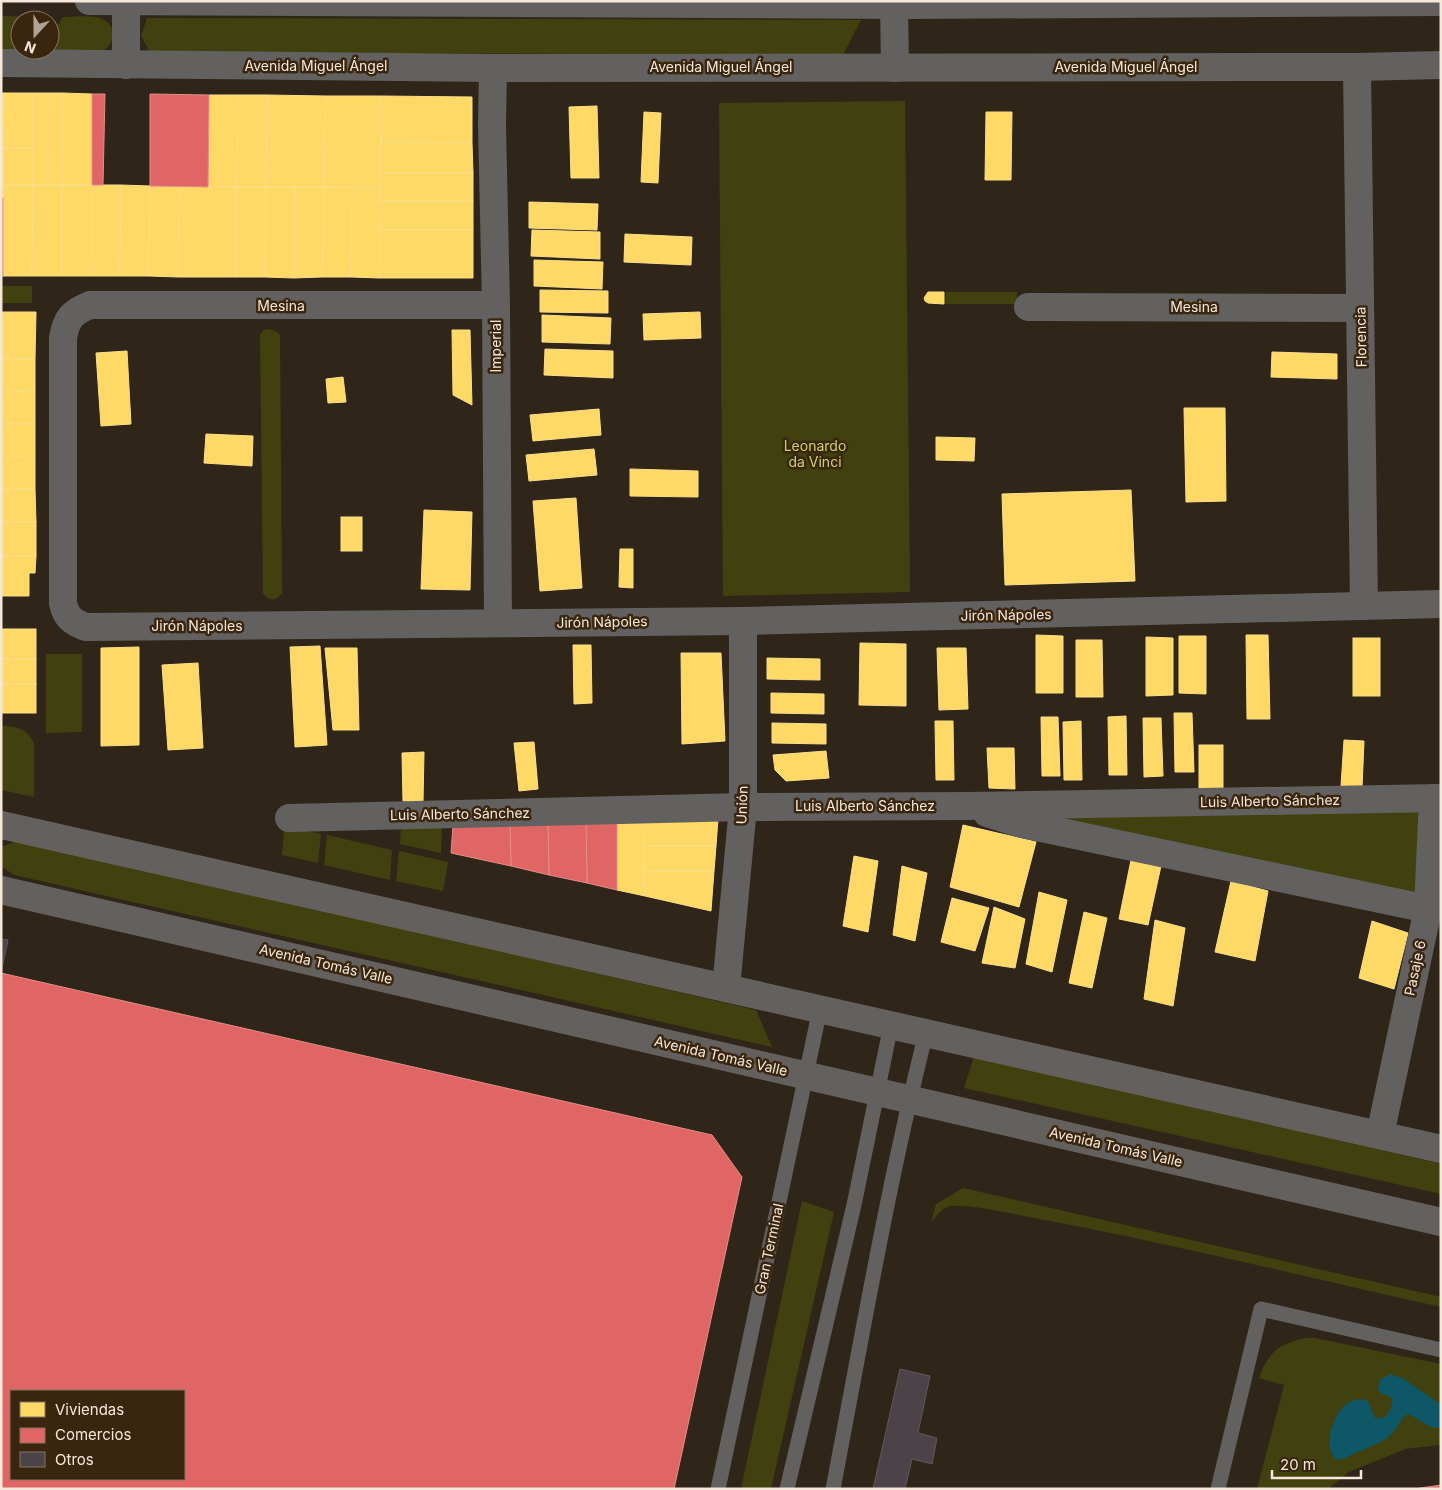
<svg xmlns="http://www.w3.org/2000/svg" width="1442" height="1490" viewBox="0 0 1442 1490" font-family="Inter,sans-serif">
  <rect width="100%" height="100%" fill="#302519"/>
  <g fill="#40410f">
    <path d="M1,16L53,17L50,22V20H20V50L1,53Z"/>
    <path d="M63,17C79,17 109,11 113,32C114,41 109,47 102,52L50,50V37Z"/>
    <path d="M147,18L861,20L843,55L150,52L141,36Z"/>
    <path d="M905,101L910,592L723,596L719,103Z"/>
    <rect x="1" y="286" width="31" height="17"/>
    <path d="M946,292H1017V304H945Z"/>
    <path d="M269,329L275,331L280,335L282,593C276,601 269,602 263,593L260,335L264,330Z"/>
    <path d="M46,654H82V732L46,733Z"/>
    <path d="M1,726C16,726 28,728 34,744V797L1,790Z"/>
    <path d="M1418,811V893L1016,815Z"/>
    <path d="M442,825L441,853L400,844L401,826Z"/>
    <path d="M287,826L321,834L318,863L282,855L284,832Z"/>
    <path d="M327,835L392,850L390,880L324,865Z"/>
    <path d="M19,841L756,1010L772,1047L14,875L1,866L3,846Z"/>
    <path d="M399,851L448,862L443,891L396,881Z"/>
    <path d="M974,1056L1441,1164V1194L964,1088Z"/>
    <path d="M963,1188L1441,1297V1307C1305,1277 1170,1243 1034,1218C1016,1215 963,1202 948,1207C941,1209 936,1216 931,1222L936,1204Z"/>
    <path d="M802,1201L834,1212L771,1489H741Z"/>
    <path d="M1305,1338H1315L1441,1364V1445L1405,1449L1349,1472L1328,1489H1257L1284,1385L1259,1378C1269,1352 1278,1344 1305,1338Z"/>
  </g>
  <path fill="#0d5766" d="M1390,1374L1404,1379L1441,1405V1428C1425,1428 1421,1419 1408,1414C1399,1418 1398,1431 1387,1438C1374,1447 1357,1451 1343,1459L1337,1460C1318,1445 1339,1389 1368,1401L1375,1418L1380,1419C1388,1415 1395,1407 1391,1397L1381,1393L1378,1388L1380,1380Z"/>
  <g fill="#ffd966" stroke="#fcde89">
    <rect x="1" y="93" width="3" height="37"/>
    <path d="M4,93H33V148H3Z"/>
    <path d="M33,93H63L62,185H33Z"/>
    <path d="M63,93L92,94V185H62Z"/>
    <path d="M209,95H238L237,187H208Z"/>
    <path d="M238,95H267L266,187H237Z"/>
    <path d="M267,95L326,96L324,187H266Z"/>
    <path d="M326,96H381L380,188L324,187Z"/>
    <path d="M381,96L472,97V143L381,142Z"/>
    <path d="M597,106L599,178H571L569,107Z"/>
    <path d="M644,112L661,113L658,183L641,182Z"/>
    <path d="M986,112H1012L1011,180H985Z"/>
    <path d="M1,130H4L3,167H1Z"/>
    <path d="M381,142L472,143L473,173H380Z"/>
    <rect x="3" y="148" width="30" height="37"/>
    <rect x="1" y="167" width="2" height="31"/>
    <rect x="380" y="173" width="93" height="28"/>
    <path d="M3,185H33L32,276H3Z"/>
    <path d="M33,185H62V276H32Z"/>
    <path d="M62,185H92L91,276H62Z"/>
    <path d="M92,185H121L120,276H91Z"/>
    <path d="M121,185L150,186L149,276H120Z"/>
    <path d="M150,186H179L178,277L149,276Z"/>
    <path d="M179,186L237,187L236,277H178Z"/>
    <path d="M237,187H266L265,277H236Z"/>
    <path d="M266,187H295L294,278L265,277Z"/>
    <path d="M295,187H324L322,277L294,278Z"/>
    <path d="M324,187H352L351,277H322Z"/>
    <path d="M352,187L380,188L379,278L351,277Z"/>
    <rect x="380" y="201" width="93" height="29"/>
    <path d="M529,202L598,204L597,230L529,228Z"/>
    <path d="M380,230H473V278H379Z"/>
    <path d="M532,230L600,232V259L531,256Z"/>
    <path d="M625,234L692,237L691,265L624,262Z"/>
    <path d="M534,260L603,262L602,289L534,286Z"/>
    <path d="M540,290L608,291V313L540,312Z"/>
    <path d="M928,292H944V304L928,303L925,301L924,298Z"/>
    <path d="M1,312H36L35,359H1Z"/>
    <path d="M700,312L701,338L644,340L643,314Z"/>
    <path d="M542,315L611,318L610,344L542,342Z"/>
    <path d="M452,330H470L472,405L453,395Z"/>
    <path d="M545,349L613,351V378L544,375Z"/>
    <path d="M127,351L131,424L101,426L96,353Z"/>
    <path d="M1272,352L1337,354V379L1271,377Z"/>
    <path d="M1,359H35V391L1,392Z"/>
    <path d="M343,377L346,402L328,403L326,379Z"/>
    <path d="M35,391V424H1V392Z"/>
    <path d="M1184,408H1225L1226,501L1186,502Z"/>
    <path d="M599,409L601,435L533,441L530,415Z"/>
    <path d="M1,424H35V456L1,457Z"/>
    <path d="M206,434L253,436L252,466L204,463Z"/>
    <path d="M936,437L975,438L974,461L936,460Z"/>
    <path d="M594,449L597,475L529,481L526,455Z"/>
    <path d="M35,456V489H1V457Z"/>
    <path d="M630,469L698,471V497L630,496Z"/>
    <path d="M1,489H35L36,522H1Z"/>
    <path d="M1131,490L1135,581L1005,585L1002,494Z"/>
    <path d="M576,498L582,588L540,591L533,501Z"/>
    <path d="M424,510L472,512L470,590L421,589Z"/>
    <rect x="341" y="517" width="21" height="34"/>
    <rect x="1" y="522" width="35" height="34"/>
    <path d="M620,549H633V588L619,587Z"/>
    <path d="M1,556H36L35,573H29V596H1Z"/>
    <rect x="1" y="629" width="35" height="30"/>
    <path d="M1036,635L1063,636V693H1036Z"/>
    <path d="M1246,635H1268L1270,719H1247Z"/>
    <path d="M1179,636H1206V694L1179,693Z"/>
    <path d="M1146,637L1173,638V695L1146,696Z"/>
    <rect x="1353" y="638" width="27" height="58"/>
    <path d="M1076,640H1102L1103,697H1076Z"/>
    <path d="M860,643L906,644V706L859,705Z"/>
    <path d="M573,645H591L592,703L574,704Z"/>
    <path d="M320,646L327,745L295,747L290,647Z"/>
    <path d="M139,647V745L101,746V648Z"/>
    <path d="M325,648H357L359,730H333Z"/>
    <path d="M937,648H966L968,709L939,710Z"/>
    <path d="M681,653H721L725,741L682,744Z"/>
    <path d="M767,658L820,659V680L767,679Z"/>
    <rect x="1" y="659" width="35" height="25"/>
    <path d="M198,663L203,748L168,750L162,665Z"/>
    <rect x="1" y="684" width="35" height="29"/>
    <path d="M771,693L824,694V714L771,713Z"/>
    <path d="M1174,713H1192L1194,772H1175Z"/>
    <path d="M1126,716L1127,775H1109L1108,717Z"/>
    <path d="M1041,717H1058L1060,776H1042Z"/>
    <path d="M1143,718H1161L1163,776L1144,777Z"/>
    <path d="M935,721H953L954,780H936Z"/>
    <path d="M1081,721L1082,780H1064L1063,722Z"/>
    <path d="M772,723L826,724V744L772,743Z"/>
    <path d="M1344,740L1364,741L1362,788L1341,786Z"/>
    <path d="M534,742L538,789L519,791L514,743Z"/>
    <rect x="1199" y="745" width="24" height="47"/>
    <path d="M987,748H1014L1015,789L989,788Z"/>
    <path d="M826,751L829,778L786,781L775,770L773,755Z"/>
    <path d="M424,752L423,803L403,801L402,753Z"/>
    <path d="M718,819L716,846H644L643,821Z"/>
    <path d="M643,821L645,896L617,890V822Z"/>
    <path d="M963,825L1036,842L1019,907L950,887Z"/>
    <path d="M644,846H716L714,871H644Z"/>
    <path d="M854,856L878,861L868,932L843,926Z"/>
    <path d="M1131,860L1161,866L1148,925L1119,919Z"/>
    <path d="M902,866L927,873L915,941L893,935Z"/>
    <path d="M644,871H714L711,911L645,896Z"/>
    <path d="M1231,881L1268,891L1255,961L1215,952Z"/>
    <path d="M1039,892L1067,900L1052,972L1026,964Z"/>
    <path d="M952,898L989,908L975,951L941,942Z"/>
    <path d="M994,907L1025,919L1015,968L982,963Z"/>
    <path d="M1084,912L1107,918L1092,988L1069,983Z"/>
    <path d="M1155,920L1185,928L1173,1006L1144,999Z"/>
    <path d="M1372,921L1408,933L1394,989L1359,978Z"/>
  </g>
  <g fill="#e06666" stroke="#e68d89" fill-rule="evenodd">
    <path d="M92,94H105L103,185H92Z"/>
    <path d="M150,94L209,95L208,187L150,186Z"/>
    <rect x="1" y="198" width="2" height="32"/>
    <rect x="1" y="230" width="2" height="46"/>
    <path d="M586,822H617V890L587,883Z"/>
    <path d="M586,822L587,883L549,875L548,823Z"/>
    <path d="M548,823L549,875L511,866L510,824Z"/>
    <path d="M510,824L511,866L451,853L453,826Z"/>
    <path d="M1,973L712,1135L742,1177L674,1489H1ZM11,1391H184V1479H11Z"/>
    <path d="M1441,1485V1489H1414Z"/>
  </g>
  <g fill="#4c4348" stroke="#60595a">
    <path d="M1,939L8,940L1,973Z"/>
    <path d="M900,1369L930,1376L918,1433L937,1438L932,1464L912,1459L905,1489H873Z"/>
  </g>
  <g fill="none" stroke-linecap="round" stroke-linejoin="round">
    <g stroke="#636060" stroke-width="15">
      <path d="M718,1489L820,1009"/>
      <path d="M787,1489L854,1205L891,1025"/>
      <path d="M833,1489C862,1337 888,1183 926,1033"/>
      <path d="M1218,1489L1261,1309L1441,1350"/>
    </g>
    <g stroke="#636060" stroke-width="28">
      <path d="M126,1V65"/>
      <path d="M1357,67L1364,606"/>
      <path d="M493,68L492,125L496,305L498,623"/>
      <path d="M496,305H90C72,312 66,319 63,338V603C66,617 72,622 86,627L743,621L1441,604"/>
      <path d="M1028,307L1360,308"/>
      <path d="M987,813L1018,823L1428,909"/>
      <path d="M289,818L743,807L967,806L1441,798"/>
      <path d="M726,988L743,807V621"/>
      <path d="M1380,1135L1428,909L1433,798"/>
    </g>
    <g stroke="#636060" stroke-width="28">
      <path d="M89,1L905,5L1441,2"/>
      <path d="M894,5L895,68"/>
      <path d="M1,63L493,68L1357,67L1441,65"/>
    </g>
    <g stroke="#64605d" stroke-width="28">
      <path d="M1,825L1441,1149"/>
      <path d="M1,890L1441,1222"/>
    </g>
  </g>
  <g text-anchor="middle" stroke-width="5" stroke-linejoin="round" paint-order="stroke">
    <g font-size="14" fill="#f5e8da" stroke="#3a260f">
      <text x="316" y="71">Avenida Miguel Ángel</text>
      <text x="721" y="72">Avenida Miguel Ángel</text>
      <text x="1126" y="72">Avenida Miguel Ángel</text>
      <text x="281" y="311">Mesina</text>
      <text x="1194" y="312">Mesina</text>
      <text transform="translate(1361 337) rotate(-91)" y="5">Florencia</text>
      <text transform="translate(496 346) rotate(-90)" y="5">Imperial</text>
      <text transform="translate(1006 615) rotate(-1)" y="5">Jirón Nápoles</text>
      <text transform="translate(602 622) rotate(-1)" y="5">Jirón Nápoles</text>
      <text x="197" y="631">Jirón Nápoles</text>
      <text transform="translate(1270 801) rotate(-1)" y="5">Luis Alberto Sánchez</text>
      <text transform="translate(742 805) rotate(-88)" y="5">Unión</text>
      <text x="865" y="811">Luis Alberto Sánchez</text>
      <text transform="translate(460 814) rotate(-1)" y="5">Luis Alberto Sánchez</text>
      <text transform="translate(326 964) rotate(13)" y="5">Avenida Tomás Valle</text>
      <text transform="translate(1415 968) rotate(-78)" y="5">Pasaje 6</text>
      <text transform="translate(721 1056) rotate(13)" y="5">Avenida Tomás Valle</text>
      <text transform="translate(1116 1147) rotate(13)" y="5">Avenida Tomás Valle</text>
      <text transform="translate(769 1249) rotate(-78)" y="5">Gran Terminal</text>
    </g>
    <g font-size="14" fill="#cad26d" stroke="#3a260f">
      <text x="815" y="451">Leonardo<tspan x="815" dy="16">da Vinci</tspan></text>
    </g>
  </g>
  <rect width="1442" height="1490" fill="none" stroke="#f5e8da" stroke-width="5"/>
  <rect x="10" y="1390" width="175" height="90" fill="#3a260f" stroke="#857460"/>
  <rect x="20" y="1402" width="25" height="15" fill="#ffd966" stroke="#857460"/>
  <text x="55" y="1415" font-size="15" fill="#f5e8da">Viviendas</text>
  <rect x="20" y="1428" width="25" height="15" fill="#e06666" stroke="#857460"/>
  <text x="55" y="1440" font-size="15" fill="#f5e8da">Comercios</text>
  <rect x="20" y="1452" width="25" height="15" fill="#4c4348" stroke="#857460"/>
  <text x="55" y="1465" font-size="15" fill="#f5e8da">Otros</text>
  <g transform="translate(35 35) rotate(201)"><circle r="24" fill="#3a260f" stroke="#857460"/>
  <path d="M0-4L9 19L0 12L-9 19Z" fill="#b0a496"/>
  <text y="-8" font-size="14" font-weight="bold" text-anchor="middle" fill="#f5e8da">N</text>
  </g>
  <path d="M1272 1470v8h89v-8" fill="none" stroke="#f5e8da" stroke-width="2.5"/>
  <text x="1280" y="1470" font-size="15" fill="#f5e8da" stroke="#3a260f" stroke-width="4" paint-order="stroke">20 m</text>
</svg>
